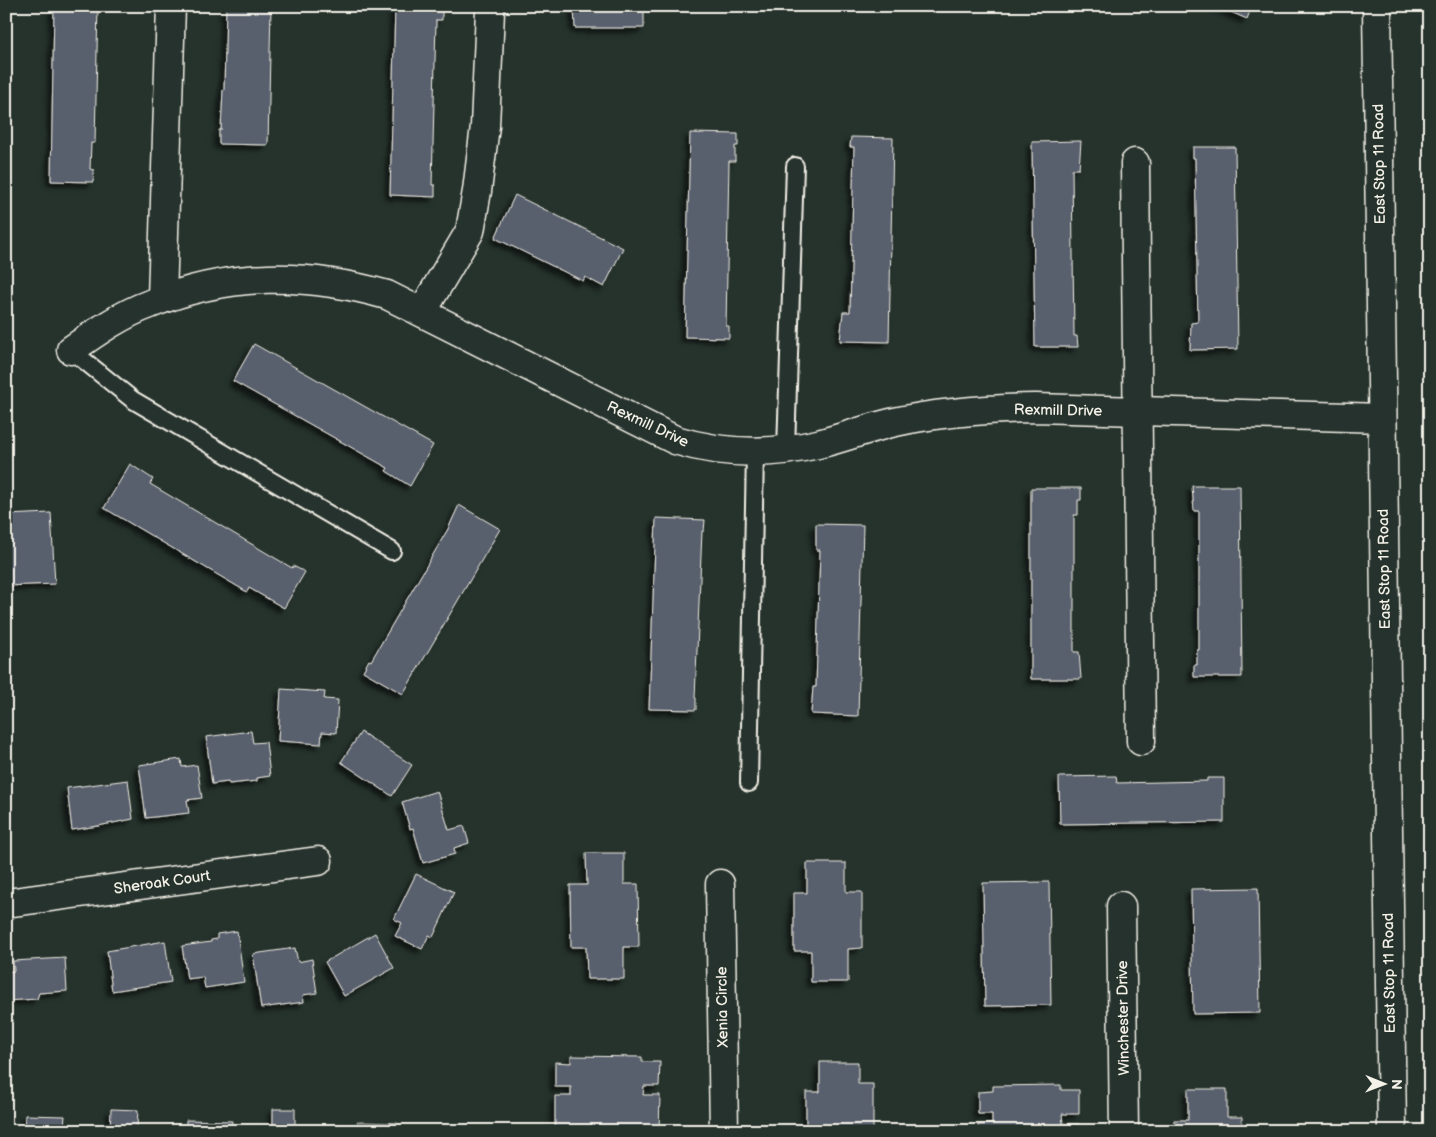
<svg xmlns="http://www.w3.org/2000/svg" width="1436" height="1137" viewBox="0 0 1436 1137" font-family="'Balsamiq Sans',sans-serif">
  <defs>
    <filter id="shadow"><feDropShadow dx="-4.5" dy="4.5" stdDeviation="2.5" flood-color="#0009"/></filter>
  </defs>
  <rect width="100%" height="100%" fill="#26332d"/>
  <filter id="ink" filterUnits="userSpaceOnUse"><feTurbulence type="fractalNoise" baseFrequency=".02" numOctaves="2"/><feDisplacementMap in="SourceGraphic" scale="10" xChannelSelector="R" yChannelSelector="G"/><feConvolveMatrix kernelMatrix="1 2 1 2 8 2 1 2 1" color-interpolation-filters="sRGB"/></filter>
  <g filter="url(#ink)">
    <g fill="#585f6d" stroke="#f4f1e8" filter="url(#shadow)">
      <path d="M54,6H98L95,143H91L90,169L94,170L93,182L51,181Z"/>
      <path d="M226,6H271L268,145L219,144V130H221L223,90H224Z"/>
      <path d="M395,6H442V20H436L432,185H435V197L390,195Z"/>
      <path d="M574,6H644V28H575Z"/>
      <path d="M1217,6H1252L1247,19Z"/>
      <path d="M690,133L738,134V146H735V161H729L726,326H729V338L685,337Z"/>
      <path d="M851,137L893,138L889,342L840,341L843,312H850L854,147H850Z"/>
      <path d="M1081,141L1079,169H1072L1074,336H1077L1078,347H1035L1032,142Z"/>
      <path d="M1193,147H1235L1238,349L1190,350L1191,323L1198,322L1195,158H1193Z"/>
      <path d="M515,195L623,248L604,287L585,277L583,281L495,238Z"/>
      <path d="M254,344L433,445L410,486L386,471L388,468L233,381Z"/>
      <path d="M130,464L153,479L150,484L292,568L293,566L305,572L284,608L249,588L247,592L104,508Z"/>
      <path d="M1192,486H1240L1242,677H1194V665H1197V650H1199V511H1194Z"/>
      <path d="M1031,488H1081V500H1078V515H1074V652H1079L1081,679H1031Z"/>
      <path d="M459,505L500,529L403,694L363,671L369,660L371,661L448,529Z"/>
      <path d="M51,513L55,584L6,586V515Z"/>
      <path d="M656,518L705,520L704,531H702L695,698H696V710L649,709Z"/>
      <path d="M816,524L863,525L858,716L811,714L813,687H816L820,550H816Z"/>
      <path d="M281,689L325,692L324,699L338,700L336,733L322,732L321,744L278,741Z"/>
      <path d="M251,731L253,743L266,742L270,776L257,778V781L229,784L228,782L212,784L206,737Z"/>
      <path d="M361,732L412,765L392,796L341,762Z"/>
      <path d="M181,759L182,767L197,765L202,798L187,800L189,813L146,818L139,765Z"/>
      <path d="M1116,776L1117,783L1207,781V778H1224V822L1060,824L1059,777Z"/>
      <path d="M128,780L133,819L98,826L72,830L67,788Z"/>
      <path d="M437,791L449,830L464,826L469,843L454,848L455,854L423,863L413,828L410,829L402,802Z"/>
      <path d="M586,853H624V884H638L639,947H624V979H587L586,947H571L570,885H587Z"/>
      <path d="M807,863H846V892H862V948L848,949V982H811V951H794V893H807Z"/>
      <path d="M416,874L454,892L433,937L429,935L422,949L395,936L402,923L394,919Z"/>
      <path d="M1049,882L1051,1005L985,1006L983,883Z"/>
      <path d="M1258,888L1260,1013L1193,1014L1191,889Z"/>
      <path d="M237,931L244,982L205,988L203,977L187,979L182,946L211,942V940L217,939V934Z"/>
      <path d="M375,933L394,968L344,996L325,962Z"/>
      <path d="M165,941L171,982L112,991L107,951Z"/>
      <path d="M295,948L298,962L312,959L317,993L303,995L304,1002L261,1008L253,954Z"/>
      <path d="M65,958L67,991L39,993L37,999L6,1001V972L14,971L13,961Z"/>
      <path d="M571,1056L642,1057V1062H660L659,1086H644L643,1095H660L659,1131H555V1096H571V1087H555V1062L571,1063Z"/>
      <path d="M820,1062H858V1084H873V1131H806V1092H820Z"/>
      <path d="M1061,1085V1090H1079V1114H1062L1063,1124H1079L1080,1131H978V1125L992,1124V1114H978V1092L993,1091V1086Z"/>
      <path d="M1188,1089H1227V1117H1242V1131H1174V1120H1188Z"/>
      <path d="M111,1109L138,1110L137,1127H172V1131H110Z"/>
      <path d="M273,1109H295V1128L331,1129V1131H273Z"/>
      <path d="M25,1115L65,1116L64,1126H80V1131H24Z"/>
      <path d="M186,1120L232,1121L231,1131H186Z"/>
      <path d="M357,1122L397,1123L396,1131H357Z"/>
      <path d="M445,1126L463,1127V1131H445Z"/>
    </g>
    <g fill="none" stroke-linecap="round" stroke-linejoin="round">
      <defs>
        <g id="lane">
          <path d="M71,350L133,400L392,551"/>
          <path d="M786,450L795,166"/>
          <path d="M749,783L755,451"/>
        </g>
        <g id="street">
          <path d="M1135,163L1141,741"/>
          <path d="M162,299L171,6"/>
          <path d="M422,312L470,231L477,191L485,126L490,11"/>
          <path d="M71,350C95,333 122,314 150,304C229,272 306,272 387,295L675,440C721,454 771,455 818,444C844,438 868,428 895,422C941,412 988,409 1035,408L1382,418"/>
          <path d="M720,884L724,1131"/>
          <path d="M6,903L318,861"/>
          <path d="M1121,906L1124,1131"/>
        </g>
        <path id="secondary" d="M1377,6L1392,1131"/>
      </defs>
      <use href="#lane" stroke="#f4f1e8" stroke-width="20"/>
      <use href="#street" stroke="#f4f1e8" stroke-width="31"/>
      <use href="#secondary" stroke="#f4f1e8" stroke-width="31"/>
      <use href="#lane" stroke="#26332d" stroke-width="16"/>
      <use href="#street" stroke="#26332d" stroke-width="28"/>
      <use href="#secondary" stroke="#26332d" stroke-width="28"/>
    </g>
  </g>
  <g text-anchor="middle" stroke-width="4" stroke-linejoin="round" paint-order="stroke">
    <g font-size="15" fill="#f4f1e8" stroke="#26332d">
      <text transform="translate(1379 164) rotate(-91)" y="5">East Stop 11 Road</text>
      <text transform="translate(1058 410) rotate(1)" y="5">Rexmill Drive</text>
      <text transform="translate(648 424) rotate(25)" y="5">Rexmill Drive</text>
      <text transform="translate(1384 569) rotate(-91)" y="5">East Stop 11 Road</text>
      <text transform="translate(162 882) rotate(-8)" y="5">Sheroak Court</text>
      <text transform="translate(1389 973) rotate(-91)" y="5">East Stop 11 Road</text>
      <text transform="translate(722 1007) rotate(-91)" y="5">Xenia Circle</text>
      <text transform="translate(1123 1018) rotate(-91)" y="5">Winchester Drive</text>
    </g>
  </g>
  <rect width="1436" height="1137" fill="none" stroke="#26332d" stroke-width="25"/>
  <rect x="12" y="12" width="1411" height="1112" fill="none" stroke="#f4f1e8" stroke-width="2" filter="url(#ink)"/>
  <g transform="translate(1384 1084) rotate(91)" stroke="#26332d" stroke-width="4" paint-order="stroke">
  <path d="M0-4L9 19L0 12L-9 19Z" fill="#f4f1e8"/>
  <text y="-8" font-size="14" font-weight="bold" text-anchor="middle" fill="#f4f1e8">N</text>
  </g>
</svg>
